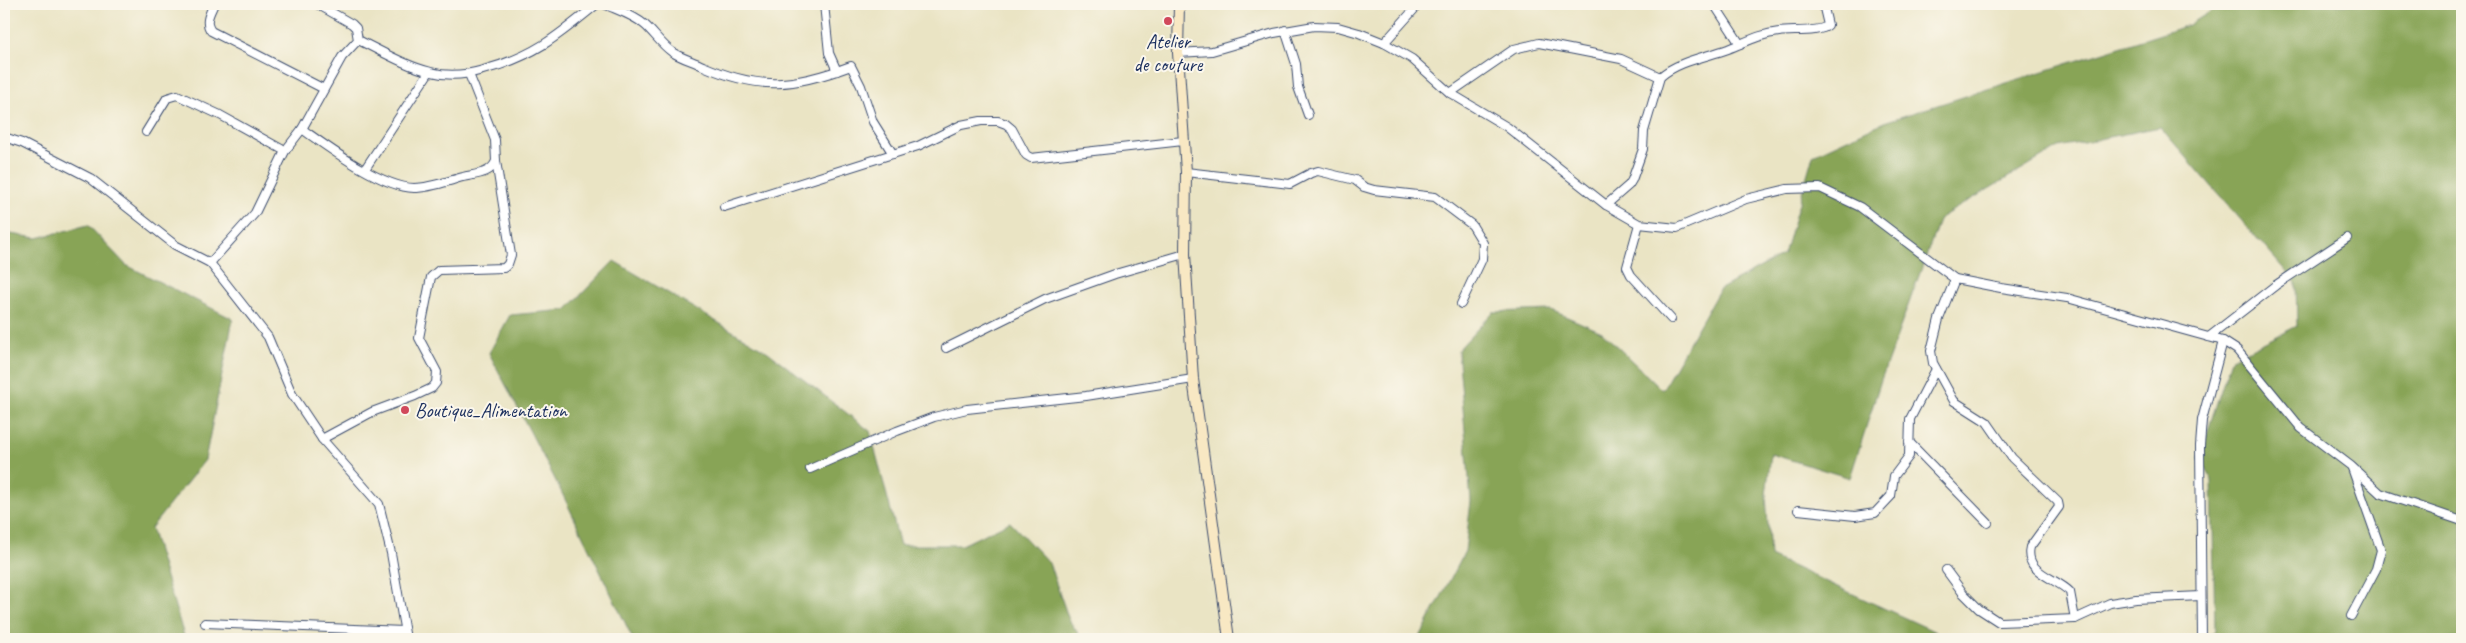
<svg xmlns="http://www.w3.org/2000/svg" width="2466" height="643" viewBox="0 0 2466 643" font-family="Caveat,sans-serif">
  <rect width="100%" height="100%" fill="#fbf7ec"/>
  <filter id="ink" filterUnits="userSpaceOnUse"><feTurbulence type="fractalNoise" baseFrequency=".02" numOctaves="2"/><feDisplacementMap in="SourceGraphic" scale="10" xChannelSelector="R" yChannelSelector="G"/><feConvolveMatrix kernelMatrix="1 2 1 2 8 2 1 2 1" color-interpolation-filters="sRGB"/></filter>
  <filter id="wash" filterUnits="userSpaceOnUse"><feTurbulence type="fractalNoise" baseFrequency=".0096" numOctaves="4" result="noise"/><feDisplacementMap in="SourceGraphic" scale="20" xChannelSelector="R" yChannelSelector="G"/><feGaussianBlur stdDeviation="1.12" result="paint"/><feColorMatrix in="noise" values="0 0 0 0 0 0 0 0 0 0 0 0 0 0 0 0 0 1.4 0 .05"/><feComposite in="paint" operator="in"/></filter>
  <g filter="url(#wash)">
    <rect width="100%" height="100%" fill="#eae4c4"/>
    <g fill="#88a456" stroke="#526a5a">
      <path d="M2222,4H2462V639H2207L2215,631L2212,480L2199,458L2231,359L2297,326L2296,283L2160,127L2059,147L1940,218L1881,380L1850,478L1771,454L1766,495L1770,556L1951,639H1419L1465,551L1471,501L1458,350L1493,312L1551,310L1602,332L1662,390L1719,290L1784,254L1813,155L1884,122L2189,25Z"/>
      <path d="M88,225L126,265L233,319L205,460L151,528L185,639H4V233L37,238Z"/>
      <path d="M614,261L768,352L870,431L900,545H962L1010,522L1049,563L1069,620L1082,639H633L559,487L489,353L510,315L566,310Z"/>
    </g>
  </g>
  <g filter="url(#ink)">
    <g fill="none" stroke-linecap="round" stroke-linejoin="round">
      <defs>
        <g id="street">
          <path d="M214,4C210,13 204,22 211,31L324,89"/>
          <path d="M604,4C617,10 634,15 645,25C654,33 661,44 672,52C681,58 693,61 703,66C761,91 794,87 851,66L861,86L873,122L893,154"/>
          <path d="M824,4L829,53L837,71"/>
          <path d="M1714,4L1740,44"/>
          <path d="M1285,30L1296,64L1298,87L1308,115"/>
          <path d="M358,40C381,51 406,66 431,72C449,77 466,75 483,70C533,57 558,36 597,4"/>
          <path d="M1384,43L1419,4"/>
          <path d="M1178,53L1212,51L1274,33L1314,26L1338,27L1359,33L1384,43L1412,59L1450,93L1507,127L1606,205L1639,224L1677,228L1746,199L1787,189L1820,188L1860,207L1955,279L2001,288L2067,298L2223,341L2237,350L2301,428L2351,466L2380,493L2462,521"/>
          <path d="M1450,93L1514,49L1539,43L1621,59L1660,77C1678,61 1706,57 1728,49C1746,42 1760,34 1779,32C1791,30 1821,33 1828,25L1823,4"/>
          <path d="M302,129C329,148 381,187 414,188C430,188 448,181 463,177C476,174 491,174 496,161"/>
          <path d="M146,132L167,98L177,95L220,115L285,151"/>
          <path d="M4,137L22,143L90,178L175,245L210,263L268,337L292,394L322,439L379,504L391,553L406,639"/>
          <path d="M365,169L429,72"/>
          <path d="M1186,172L1290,184L1311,173L1318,171L1355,180L1364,187L1374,190L1435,197L1472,225L1483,243L1482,259L1461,304"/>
          <path d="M1606,205L1629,185L1632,180L1643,149L1644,131L1660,77"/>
          <path d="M724,207L918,146L961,125L981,121H998L1006,124L1012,129L1026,155L1031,158L1183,141"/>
          <path d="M1639,224L1627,267L1631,275L1671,319"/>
          <path d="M210,263L255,213L285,151L302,129L342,57L358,40L356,28L352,24L317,4"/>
          <path d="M1955,279L1939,319L1931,351L1933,363L1954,401L1987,422L2012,458L2058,502L2059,507L2030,547C2024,573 2055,577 2070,592L2075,619"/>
          <path d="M2209,337L2276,285L2347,238"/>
          <path d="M946,348L1045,299L1115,274L1185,254"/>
          <path d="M322,439L372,412L415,396L432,388L436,383L437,372L419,338L431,277L439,270L504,268L508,264L511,255L496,161L495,140L469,74"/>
          <path d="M1909,442L1988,523"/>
          <path d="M810,469L897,431L934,417L967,409L1086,396L1193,379"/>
          <path d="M1798,510L1855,516L1875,513L1891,496L1894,476L1909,456L1910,419L1936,369"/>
          <path d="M1946,570L1963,593L1979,609L1999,622L2075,619L2110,603L2136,599L2201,596"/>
          <path d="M2351,616L2376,569L2381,550L2352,468"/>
          <path d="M205,623L404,631"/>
          <path d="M2202,639L2200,446L2202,420L2223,341"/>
        </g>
        <path id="secondary" d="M1179,4L1178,53L1186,172L1185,254L1193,379L1229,639"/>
      </defs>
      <use href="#street" stroke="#3a4a6d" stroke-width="10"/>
      <use href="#secondary" stroke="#3a4a6d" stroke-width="12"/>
      <use href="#street" stroke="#fff" stroke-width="8"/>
      <use href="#secondary" stroke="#f8e8c3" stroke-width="10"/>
    </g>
  </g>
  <g fill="#d1495b" stroke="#fbf7ec" stroke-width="2">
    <circle cx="1168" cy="21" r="5"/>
    <circle cx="405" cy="410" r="5"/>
  </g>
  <g text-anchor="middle" stroke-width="4" stroke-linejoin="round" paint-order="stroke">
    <g font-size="20" fill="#1b2f5e" stroke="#fbf7ec">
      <text x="1168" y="48">Atelier<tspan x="1168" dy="23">de couture</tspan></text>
      <text x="415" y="417" text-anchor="start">Boutique_Alimentation</text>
    </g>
  </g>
  <rect width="2466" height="643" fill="none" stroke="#fbf7ec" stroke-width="20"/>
</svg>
